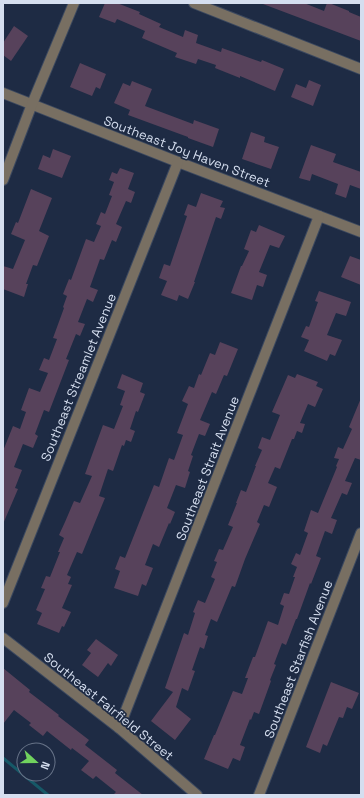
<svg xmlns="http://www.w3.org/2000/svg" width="364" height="798" viewBox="0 0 364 798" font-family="'Space Grotesk',sans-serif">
  <rect width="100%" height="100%" fill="#1e2b44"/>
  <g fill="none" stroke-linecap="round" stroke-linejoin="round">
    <path stroke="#165867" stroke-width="3" d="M3,758L48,795"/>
  </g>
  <g fill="#57425b">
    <path d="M105,3H117L140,12L139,14L161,24L159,27L183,37L185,30L198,35L196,43L221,52L222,48L261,62L262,60L284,69L275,91L240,76V78L215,68L216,65L198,59L196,64L175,57L177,53L142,38L145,31L117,19L115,23L99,17Z"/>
    <path d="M263,3H304L324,11L327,3H329L349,11V12L361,17V41L263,4Z"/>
    <path d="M14,26L28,36L11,61L3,55V43Z"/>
    <path d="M80,63L106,74L100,89L96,87L92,96L70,87Z"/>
    <path d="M309,80L321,85L313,106L291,97L296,84L306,88Z"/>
    <path d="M132,81L152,89L145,106L193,124L194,120L219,129L213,147L188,138V137L128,115L130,110L114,103L123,83L130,86Z"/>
    <path d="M251,132L265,137L264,142L279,147L271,169L242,159Z"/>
    <path d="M311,145L336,154L333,162L361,172V189L350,185L346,198L335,194L338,184L312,174L310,181L299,178Z"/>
    <path d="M53,149L71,156L62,178L38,169L43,155L50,158Z"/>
    <path d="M120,168L134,173L128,189L135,192L131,203L126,201L116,224L122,227L116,242L112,240L104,260L100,259L90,287L98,290L93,302L87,299L78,322L85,324L80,336L76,334L66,359L69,360L49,412L44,410L35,434L38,436L33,448L23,444L14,467L22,470L15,488L18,489L3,524V451L13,426L20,429L26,412L21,410L29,388L40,392L48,373L39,370L44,358L49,360L57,339L53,338L64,308L63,307L67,296L63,294L69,279L71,280L86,239L94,242L101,226L96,224L101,212L105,214L112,196L109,195L114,182L109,180L112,172L117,174Z"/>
    <path d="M31,189L52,198L39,231L49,236L37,266L33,265L26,284H28L24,297L3,289V266L13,269L25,240L11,234L16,222L18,223Z"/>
    <path d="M201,193L223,201L220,207L225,208L221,219L216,217L194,282H195L188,299L179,295L177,301L161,295L167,281L159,278L164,264L170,266L187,216L184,215L188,204L196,207Z"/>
    <path d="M259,225L285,236L279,248L270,245L259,272L267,275L263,287L257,285L252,300L231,293L241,266H242L249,251L244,249L251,230L256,232Z"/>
    <path d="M350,256L361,260V285L341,277Z"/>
    <path d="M319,291L351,302L346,316L336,313L327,335L342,340L335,356L330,354L327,361L304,351L309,340L301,337L306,326L309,327L318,302L315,301Z"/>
    <path d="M220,342L238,349L227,376L224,375L216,394L212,392L200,420L210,424L205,436L199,434L191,455L193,456L188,471L190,472L185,488L176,485L167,508L175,512L170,524L169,523L159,547L153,544L145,565L153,568L146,586L142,584L138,596L114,588L120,571L115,569L120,556L125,558L154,485L159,487L169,458L174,460L183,435L177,433L188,404L182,401L189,386L194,388L199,374L201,375L210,353L215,355Z"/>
    <path d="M122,374L143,383L140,392L145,394L138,412L136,411L130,429L135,431L131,442L126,440L124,446L122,445L113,471L108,469L99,496L105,498L82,554L77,552L67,575L71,577L68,584L72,585L62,608L71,612L64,627L62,626L59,633L37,624L42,613L36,610L45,589L41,588L46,576L50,577L60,552H58L64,538L59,535L65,522L74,501L80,503L92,476L85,474L103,425L114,429L123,406L120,405L125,391L117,388Z"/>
    <path d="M297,374L318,382L316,386L323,389L315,407L308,404L300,423L305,424L302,433L297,431L294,439H292L280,469L275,467L268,483L277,487L269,507L264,505L257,522L260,524L245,559L235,587L232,586L217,622L211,619L205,635L208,636L204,649L200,647L192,670L195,671L188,691L182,688L176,707L191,719L175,740L151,721L173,692L165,688L184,633L188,635L195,613L193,612L198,600L205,603L215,579L211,577L217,562L214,561L219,549L223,550L233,527L228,525L237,503H236L241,490L246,492L256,466H255L262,450L258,448L262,437L270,440L280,415L272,412L288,375L295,378Z"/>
    <path d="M361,398V460L355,458L345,481L352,483L347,495L342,493L331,518L337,520L332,534L325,531L316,556L321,558L311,584L310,583L297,619H296L286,645L282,643L274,664L276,665L270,680L271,681L259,714L254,712L251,720L250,719L240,745L245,747L240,761L233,758L228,769L204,759L214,735H215L233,691L242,694L248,678H245L253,657H255L268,621L278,625L284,606L280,604L284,593L289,594L295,577H293L297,567L291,564L296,553L300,555L308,533L304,531L311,510L318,513L337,467L336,466L339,459L334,458L338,447L343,449L352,429L349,427Z"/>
    <path d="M96,639L118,655L111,666L108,663L98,677L82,665L91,653L87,650Z"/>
    <path d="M3,668L30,690L29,692L59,715L58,716L89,740L85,745L117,770L115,773L143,795H113L116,792L96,776L93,779L81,770L89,761L72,748L71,750L47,731L43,736L29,725L31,723L14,710L3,724Z"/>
    <path d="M331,682L359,693L352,709L347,707L343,718L339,717L327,746L323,744L320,753L306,747Z"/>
  </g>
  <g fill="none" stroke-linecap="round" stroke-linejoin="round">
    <defs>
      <g id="minor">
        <path d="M194,3L361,69"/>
        <path d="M3,93L178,162L361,232"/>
        <path d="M3,180L32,104L74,3"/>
        <path d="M3,603L178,162"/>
        <path d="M3,638L119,728L197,795"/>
        <path d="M119,728L319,216"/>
        <path d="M259,795L361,533"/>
      </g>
    </defs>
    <use href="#minor" stroke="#3b485f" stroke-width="12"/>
    <use href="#minor" stroke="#786f62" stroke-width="10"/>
  </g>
  <g text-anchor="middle" stroke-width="3.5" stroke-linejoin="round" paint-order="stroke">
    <g font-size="13" fill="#d5deef" stroke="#1e2b44">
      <text transform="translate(187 151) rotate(21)" y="5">Southeast Joy Haven Street</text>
      <text transform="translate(78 377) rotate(-68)" y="5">Southeast Streamlet Avenue</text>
      <text transform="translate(207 468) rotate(-69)" y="5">Southeast Strait Avenue</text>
      <text transform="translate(298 659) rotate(-69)" y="5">Southeast Starfish Avenue</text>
      <text transform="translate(109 706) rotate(39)" y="5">Southeast Fairfield Street</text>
    </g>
  </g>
  <rect width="364" height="798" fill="none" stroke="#d5deef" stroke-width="8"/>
  <g transform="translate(36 762) rotate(111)"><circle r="19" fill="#1e2b44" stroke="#677388"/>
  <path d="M0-3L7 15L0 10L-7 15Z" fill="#71d35e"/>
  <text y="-6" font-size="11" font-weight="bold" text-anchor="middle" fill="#d5deef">N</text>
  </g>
</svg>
